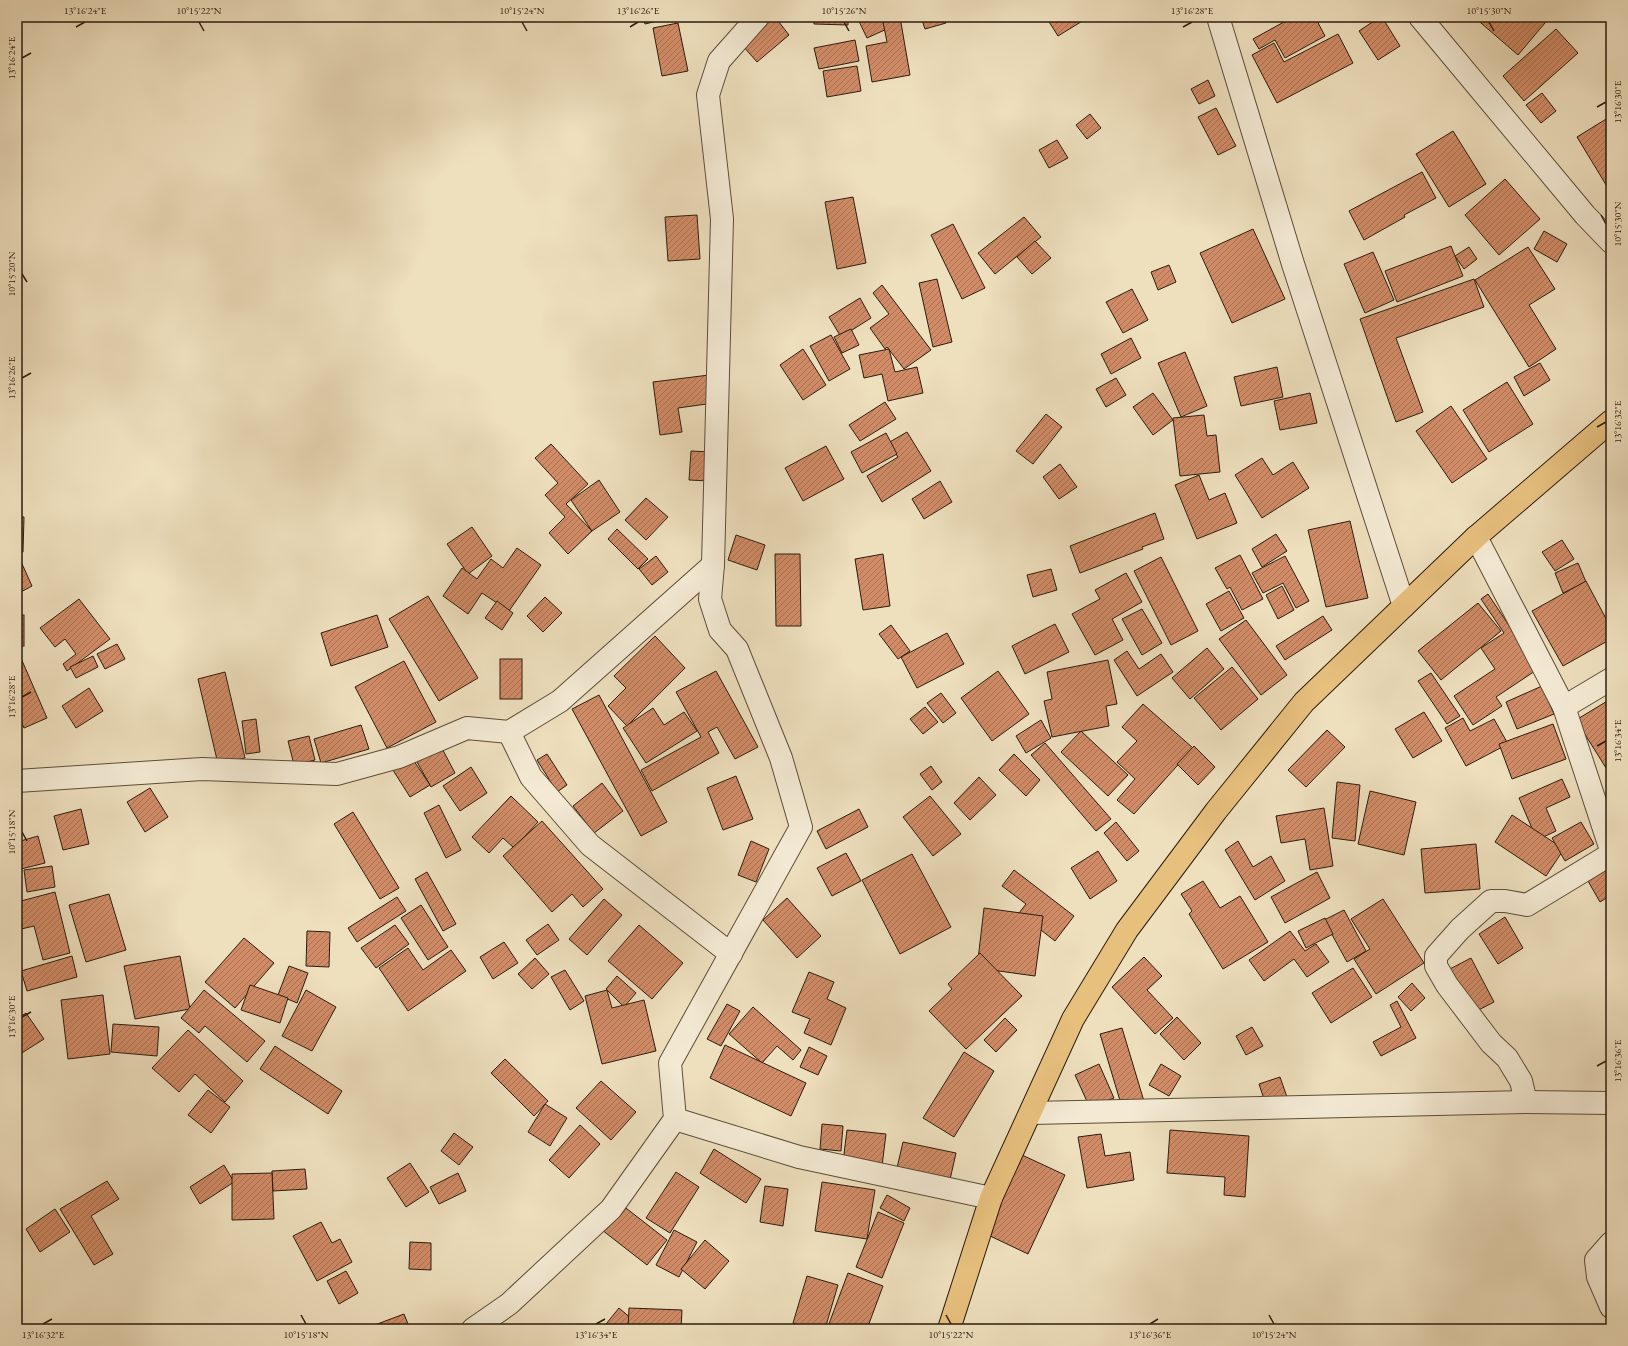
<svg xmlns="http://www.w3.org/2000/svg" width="1628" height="1346" viewBox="0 0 1628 1346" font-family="'EB Garamond',serif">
  <defs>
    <pattern id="building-hatch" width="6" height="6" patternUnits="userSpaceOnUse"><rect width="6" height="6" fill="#d18c67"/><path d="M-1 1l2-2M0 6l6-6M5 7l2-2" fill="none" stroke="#aa7253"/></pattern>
  </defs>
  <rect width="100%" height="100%" fill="#eedfbd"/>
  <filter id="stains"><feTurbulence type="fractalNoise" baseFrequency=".005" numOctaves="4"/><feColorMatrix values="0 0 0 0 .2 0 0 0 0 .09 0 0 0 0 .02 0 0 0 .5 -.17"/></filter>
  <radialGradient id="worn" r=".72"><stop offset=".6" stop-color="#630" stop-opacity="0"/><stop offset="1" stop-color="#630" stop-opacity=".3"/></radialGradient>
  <g fill="url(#building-hatch)" stroke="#2c1c0d">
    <path d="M643,17H674L645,24Z"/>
    <path d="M760,17H775L789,35L757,62L736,38Z"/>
    <path d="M814,17H848V25L814,24Z"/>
    <path d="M857,17H884L889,28L867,38Z"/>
    <path d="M882,17H900L910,75L872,82L866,46L887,42Z"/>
    <path d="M921,17H944L946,23L925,29Z"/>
    <path d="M1046,17H1083L1084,20L1058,36Z"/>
    <path d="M1293,17H1315L1325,36L1285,58L1275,40L1259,49L1253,39Z"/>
    <path d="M1380,17H1382L1400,46L1378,60L1359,31Z"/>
    <path d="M1474,17H1550L1518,55Z"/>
    <path d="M678,23L688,71L662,76L653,28Z"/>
    <path d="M1556,29L1578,53L1524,101L1503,76Z"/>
    <path d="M1338,34L1353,63L1277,103L1252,55L1274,43L1284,62Z"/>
    <path d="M855,40L859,61L819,69L814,48Z"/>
    <path d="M857,66L861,91L827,97L823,71Z"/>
    <path d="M1208,80L1215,96L1199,104L1191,89Z"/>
    <path d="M1542,93L1556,111L1541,123L1526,105Z"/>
    <path d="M1216,108L1236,146L1218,155L1198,117Z"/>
    <path d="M1090,114L1101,128L1087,139L1076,125Z"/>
    <path d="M1611,116V193L1577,137Z"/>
    <path d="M1453,131L1486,184L1449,207L1416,154Z"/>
    <path d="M1057,140L1068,158L1049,168L1039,150Z"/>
    <path d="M1422,172L1436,198L1404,215L1405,217L1364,240L1349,211Z"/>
    <path d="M1505,179L1540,219L1499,255L1465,215Z"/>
    <path d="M853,197L866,263L837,269L825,202Z"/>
    <path d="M697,215L700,259L668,261L665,217Z"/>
    <path d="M1024,217L1041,237L995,274L978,253Z"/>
    <path d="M953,224L985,288L962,299L931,235Z"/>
    <path d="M1253,229L1285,299L1232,323L1200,253Z"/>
    <path d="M1544,231L1567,244L1557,262L1534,249Z"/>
    <path d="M1035,241L1051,258L1032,274L1017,257Z"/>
    <path d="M1451,246L1463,276L1397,302L1385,271Z"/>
    <path d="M1469,247L1477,259L1464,269L1455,256Z"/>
    <path d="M1528,247L1555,289L1529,305L1556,349L1529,367L1475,280Z"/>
    <path d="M1373,252L1394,300L1365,313L1344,264Z"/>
    <path d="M1169,265L1176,282L1158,290L1151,272Z"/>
    <path d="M937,279L952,342L933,347L919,283Z"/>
    <path d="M1474,279L1484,307L1396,338L1423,412L1396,422L1360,319Z"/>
    <path d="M882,285L931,350L904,369L887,347L885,349L870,328L889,314L873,293Z"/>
    <path d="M1132,289L1148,320L1123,333L1106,302Z"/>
    <path d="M860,298L871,318L841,337L829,317Z"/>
    <path d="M851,329L859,345L842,353L834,337Z"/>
    <path d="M831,335L850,369L829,381L810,346Z"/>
    <path d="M1131,338L1141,358L1111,374L1101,354Z"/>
    <path d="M803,349L826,385L803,400L780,365Z"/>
    <path d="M889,349L895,372L917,367L923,393L888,401L882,374L864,378L859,355Z"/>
    <path d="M1185,352L1207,406L1181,417L1158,363Z"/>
    <path d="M1540,363L1550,380L1524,396L1514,377Z"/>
    <path d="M1277,367L1283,397L1241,406L1234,377Z"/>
    <path d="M709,375L714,403L678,408L682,432L660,435L653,382Z"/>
    <path d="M1116,378L1126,395L1106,407L1096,389Z"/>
    <path d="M1507,382L1533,424L1489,452L1463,410Z"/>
    <path d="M1153,393L1173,420L1153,435L1133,407Z"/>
    <path d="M1310,393L1317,423L1280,430L1274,401Z"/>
    <path d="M885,402L896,419L860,441L849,425Z"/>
    <path d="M1451,406L1487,459L1452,483L1416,431Z"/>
    <path d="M1046,414L1062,427L1033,464L1016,451Z"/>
    <path d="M1204,415L1207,436L1216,435L1220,472L1180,476L1173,418Z"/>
    <path d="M907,432L931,471L882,502L867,476L898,457L888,443Z"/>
    <path d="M886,433L897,454L862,473L851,452Z"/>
    <path d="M551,444L588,484L566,504L592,531L568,554L549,533L565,517L545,495L558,483L535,458Z"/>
    <path d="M826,446L844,479L803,501L785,468Z"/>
    <path d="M691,451L711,452L709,481L689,480Z"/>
    <path d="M1262,458L1273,475L1293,462L1309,488L1262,518L1235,475Z"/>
    <path d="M1060,464L1077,487L1059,499L1043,477Z"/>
    <path d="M1199,475L1209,500L1225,493L1237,523L1197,539L1175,485Z"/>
    <path d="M599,480L620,512L592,531L571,500Z"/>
    <path d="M940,481L952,502L924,519L912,499Z"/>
    <path d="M646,498L668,517L646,540L625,520Z"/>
    <path d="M1155,513L1164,539L1142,547L1143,549L1080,573L1070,546Z"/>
    <path d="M17,516L24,517L23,552H17Z"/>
    <path d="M1350,521L1368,598L1326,607L1308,530Z"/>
    <path d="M472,527L492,556L468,574L447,544Z"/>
    <path d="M617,529L648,559L638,569L608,539Z"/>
    <path d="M1276,534L1287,551L1262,567L1252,549Z"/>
    <path d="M736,535L765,545L757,570L728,560Z"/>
    <path d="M1562,540L1574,559L1555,571L1542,552Z"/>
    <path d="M517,548L541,565L509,611L482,593L468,614L443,596L462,568L477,579L491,559L503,568Z"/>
    <path d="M775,554H800L801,626H776Z"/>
    <path d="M883,554L890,606L863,610L855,559Z"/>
    <path d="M18,555L32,586L17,594V556Z"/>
    <path d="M1240,555L1263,599L1242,610L1230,587L1227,589L1215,568Z"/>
    <path d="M656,556L668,572L652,585L639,569Z"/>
    <path d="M1285,556L1309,601L1296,608L1283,583L1263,593L1252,573Z"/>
    <path d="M1161,557L1198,631L1171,645L1134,571Z"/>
    <path d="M1578,563L1586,582L1563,593L1555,573Z"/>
    <path d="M1051,569L1057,590L1033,597L1027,575Z"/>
    <path d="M1126,573L1142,602L1112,619L1123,640L1095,655L1072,614L1100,599L1095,590Z"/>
    <path d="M1586,581L1611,628V639L1563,666L1532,611Z"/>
    <path d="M1282,586L1294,610L1278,619L1266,595Z"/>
    <path d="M1229,591L1244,618L1221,631L1206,604Z"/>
    <path d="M1488,594L1538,669L1496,697L1502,706L1473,725L1454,696L1495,669L1481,648L1504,633L1481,599Z"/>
    <path d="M428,596L478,678L439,701L389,619Z"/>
    <path d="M545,597L562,613L543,632L527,616Z"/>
    <path d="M79,599L110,639L67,671L63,664L76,654L65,639L55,647L40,628Z"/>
    <path d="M497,601L513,613L502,630L485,618Z"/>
    <path d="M1478,603L1501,631L1441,680L1418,651Z"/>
    <path d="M1142,609L1162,643L1142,655L1122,619Z"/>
    <rect x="17" y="615" width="7" height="31"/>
    <path d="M377,615L388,647L331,666L321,633Z"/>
    <path d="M1323,616L1332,630L1285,660L1276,646Z"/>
    <path d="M1246,620L1287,675L1261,695L1219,639Z"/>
    <path d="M1055,624L1069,652L1025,674L1012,646Z"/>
    <path d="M891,625L910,651L898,659L879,634Z"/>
    <path d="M947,633L964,664L917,688L901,657Z"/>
    <path d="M655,636L685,668L627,726L608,706L626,688L614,676Z"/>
    <path d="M117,644L125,659L105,669L97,654Z"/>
    <path d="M1207,648L1224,669L1190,699L1172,678Z"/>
    <path d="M17,649L47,718L24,728L17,712Z"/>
    <path d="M1127,651L1139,669L1161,654L1173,672L1137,696L1114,660Z"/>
    <path d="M93,656L98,667L76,678L70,667Z"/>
    <rect x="500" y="659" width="22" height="40"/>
    <path d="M1108,660L1117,704L1106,706L1109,726L1052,737L1044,701L1052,699L1047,672Z"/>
    <path d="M404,661L436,722L387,748L355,687Z"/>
    <path d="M1232,667L1258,699L1221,730L1194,698Z"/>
    <path d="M716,671L758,747L735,759L717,727L708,732L719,753L652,791L641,770L701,737L676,692Z"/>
    <path d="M998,671L1029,714L992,741L961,698Z"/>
    <path d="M225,672L245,758L218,764L198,679Z"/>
    <path d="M1431,673L1460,716L1447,724L1418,681Z"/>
    <path d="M1542,686L1554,714L1517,729L1506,702Z"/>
    <path d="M89,688L103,711L76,728L62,706Z"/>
    <path d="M941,693L956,713L943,723L927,703Z"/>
    <path d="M599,695L667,822L641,836L572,709Z"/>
    <path d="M1609,700L1611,702V776L1576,720Z"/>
    <path d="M1143,704L1193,748L1134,814L1117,800L1135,779L1117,762L1137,741L1122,727Z"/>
    <path d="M925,707L938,722L923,734L910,719Z"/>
    <path d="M653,708L664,725L684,712L697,731L646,763L623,728Z"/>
    <path d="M1424,712L1442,741L1413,758L1395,729Z"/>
    <path d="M1463,718L1470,731L1494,719L1508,744L1466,766L1445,728Z"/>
    <path d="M256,719L260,752L246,754L242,721Z"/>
    <path d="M1041,720L1051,738L1026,753L1016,736Z"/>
    <path d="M1553,724L1566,759L1512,779L1499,744Z"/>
    <path d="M361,725L369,749L321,763L314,739Z"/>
    <path d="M1327,730L1345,747L1306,787L1288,770Z"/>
    <path d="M1081,731L1128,775L1108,796L1061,752Z"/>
    <path d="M309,736L315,760L294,765L288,741Z"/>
    <path d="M436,737L455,773L431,787L411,751Z"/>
    <path d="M17,738L21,739L20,758L17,757Z"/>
    <path d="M1045,743L1111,819L1096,831L1031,755Z"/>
    <path d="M1194,746L1215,767L1198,785L1177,764Z"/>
    <path d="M547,754L567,785L557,792L537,760Z"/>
    <path d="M1014,754L1040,780L1026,796L999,770Z"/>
    <path d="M410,755L430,785L410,797L391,767Z"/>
    <path d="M931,766L942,782L932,790L920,774Z"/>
    <path d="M471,767L487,793L460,811L443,786Z"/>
    <path d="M736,776L753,819L723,830L707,788Z"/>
    <path d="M979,777L996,795L970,820L954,803Z"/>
    <path d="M1562,779L1570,797L1546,808L1556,831L1537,840L1519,798Z"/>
    <path d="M1337,782L1360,785L1355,841L1332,838Z"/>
    <path d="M602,783L623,811L594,833L573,806Z"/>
    <path d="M150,788L168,817L145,832L127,802Z"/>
    <path d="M1370,791L1416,802L1404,855L1358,844Z"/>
    <path d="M511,796L538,822L514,848L503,838L489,853L472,837Z"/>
    <path d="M930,796L961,834L933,856L903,817Z"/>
    <path d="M439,805L461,850L446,858L424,813Z"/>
    <path d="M1324,808L1333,866L1310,870L1305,839L1281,843L1276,816Z"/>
    <path d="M81,809L89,844L63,850L54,816Z"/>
    <path d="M859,809L868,827L826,849L817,831Z"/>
    <path d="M353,812L399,888L380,899L334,824Z"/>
    <path d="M1512,815L1564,849L1546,876L1495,842Z"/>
    <path d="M542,821L603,889L583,907L572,894L552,912L503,856Z"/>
    <path d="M1116,822L1139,851L1127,861L1104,833Z"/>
    <path d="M1581,822L1594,844L1565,861L1552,838Z"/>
    <path d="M38,836L45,863L21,869L17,853V842Z"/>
    <path d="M751,841L769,849L756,882L738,875Z"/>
    <path d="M1238,841L1253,867L1271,856L1285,881L1255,900L1225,850Z"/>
    <path d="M1476,844L1480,889L1425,893L1421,849Z"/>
    <path d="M1098,851L1117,881L1090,899L1071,868Z"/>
    <path d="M846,853L861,881L832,896L817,868Z"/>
    <path d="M912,854L951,927L900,954L862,880Z"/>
    <path d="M52,866L55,887L27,892L24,870Z"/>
    <path d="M1611,867V895L1600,902L1588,881Z"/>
    <path d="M1014,870L1074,916L1055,941L1019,913L1026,904L1002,886Z"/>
    <path d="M427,872L456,924L443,931L415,879Z"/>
    <path d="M1317,872L1330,898L1285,923L1271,897Z"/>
    <path d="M1203,881L1220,908L1240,896L1268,942L1223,969L1189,914L1192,911L1181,894Z"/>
    <path d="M55,892L70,953L43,960L34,926L17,930V902Z"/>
    <path d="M109,894L126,950L86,962L69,905Z"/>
    <path d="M397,897L406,911L357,942L348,928Z"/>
    <path d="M787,898L821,936L797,958L763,920Z"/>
    <path d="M604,899L622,915L587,955L569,939Z"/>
    <path d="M1383,899L1424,963L1376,994L1354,959L1370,949L1351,919Z"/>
    <path d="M421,905L448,947L428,960L401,918Z"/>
    <path d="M984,908L1043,916L1035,976L977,968Z"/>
    <path d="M1344,910L1366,951L1347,962L1324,920Z"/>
    <path d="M1505,917L1523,948L1498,964L1479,934Z"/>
    <path d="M1325,918L1333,934L1306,948L1298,931Z"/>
    <path d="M548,924L559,940L537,955L526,940Z"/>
    <path d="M395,925L409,944L376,968L361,948Z"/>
    <path d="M639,925L683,963L652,999L608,961Z"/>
    <path d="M307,931L330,932L329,967L306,966Z"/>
    <path d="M1290,931L1305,951L1316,944L1329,962L1307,977L1294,959L1264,981L1249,960Z"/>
    <path d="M244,938L274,963L235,1008L205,982Z"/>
    <path d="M504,942L518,963L493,979L480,957Z"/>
    <path d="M408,948L423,970L451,950L466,971L408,1011L379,968Z"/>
    <path d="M980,953L1022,996L966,1049L929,1011L952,989L948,984Z"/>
    <path d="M72,956L77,977L27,991L21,971Z"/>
    <path d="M180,956L190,1009L135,1019L124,966Z"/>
    <path d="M1144,957L1162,976L1147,990L1173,1018L1155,1034L1112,987Z"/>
    <path d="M535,958L549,974L532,989L518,974Z"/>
    <path d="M1471,958L1494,1002L1469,1015L1446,971Z"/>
    <path d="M289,966L308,973L297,1003L278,995Z"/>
    <path d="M1353,968L1372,997L1331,1023L1312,993Z"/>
    <path d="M565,970L584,1001L570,1010L551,977Z"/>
    <path d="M809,972L834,982L827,999L846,1008L831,1045L804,1033L810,1019L792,1012Z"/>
    <path d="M617,976L636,993L624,1007L606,989Z"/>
    <path d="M1412,983L1425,998L1411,1011L1398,997Z"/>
    <path d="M250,985L288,998L280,1023L241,1010Z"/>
    <path d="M204,990L265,1041L247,1062L205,1026L199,1033L181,1018Z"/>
    <path d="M306,990L336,1007L312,1051L282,1036Z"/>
    <path d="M607,990L612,1008L644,1000L656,1051L602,1064L585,996Z"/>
    <path d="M103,995L110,1054L68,1059L61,1000Z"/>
    <path d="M1397,1001L1416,1038L1381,1056L1373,1042L1401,1027L1390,1005Z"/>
    <path d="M727,1004L740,1011L721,1046L707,1039Z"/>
    <path d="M753,1007L801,1050L793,1060L777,1046L762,1063L729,1034Z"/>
    <path d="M26,1013L44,1039L17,1056V1019Z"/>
    <path d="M1177,1017L1201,1043L1184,1060L1160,1034Z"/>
    <path d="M1005,1018L1017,1030L996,1052L984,1040Z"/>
    <path d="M113,1024L159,1027L157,1056L111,1052Z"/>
    <path d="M1252,1027L1263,1046L1246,1055L1236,1036Z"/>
    <path d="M1122,1028L1146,1108L1124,1114L1100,1034Z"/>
    <path d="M188,1030L243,1081L225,1102L195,1074L179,1092L152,1068Z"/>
    <path d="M725,1045L806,1083L791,1116L710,1078Z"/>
    <path d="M275,1046L342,1091L328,1114L260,1069Z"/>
    <path d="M809,1047L827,1056L818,1075L800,1067Z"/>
    <path d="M964,1052L994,1071L954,1137L923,1118Z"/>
    <path d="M505,1059L548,1101L534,1116L491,1073Z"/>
    <path d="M1099,1064L1114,1098L1090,1108L1075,1075Z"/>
    <path d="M1161,1064L1181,1076L1169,1096L1149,1085Z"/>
    <path d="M1280,1077L1287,1097L1266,1105L1259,1084Z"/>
    <path d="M601,1081L636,1112L611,1140L576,1108Z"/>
    <path d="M208,1090L230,1107L211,1133L188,1115Z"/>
    <path d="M545,1104L567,1118L550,1146L528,1132Z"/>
    <path d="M822,1124L843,1126L841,1151L820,1149Z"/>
    <path d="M580,1125L600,1144L569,1178L549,1160Z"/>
    <path d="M847,1130L886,1134L882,1166L843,1162Z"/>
    <path d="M1170,1130L1249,1136L1245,1197L1224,1195L1225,1177L1167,1173Z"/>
    <path d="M454,1133L473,1147L459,1165L441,1151Z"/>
    <path d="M1101,1134L1105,1156L1130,1152L1134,1180L1087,1188L1078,1137Z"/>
    <path d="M903,1142L956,1153L949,1184L896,1172Z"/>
    <path d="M714,1149L761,1179L746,1203L700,1173Z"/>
    <path d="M1022,1155L1065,1175L1028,1254L986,1234Z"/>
    <path d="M410,1163L429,1192L406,1207L387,1178Z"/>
    <path d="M224,1165L234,1182L200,1204L190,1187Z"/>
    <path d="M305,1169L307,1189L273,1191L272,1171Z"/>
    <path d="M676,1172L699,1187L670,1233L646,1218Z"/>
    <path d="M272,1173L274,1219L232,1220V1174Z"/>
    <path d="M458,1173L466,1191L439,1204L430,1187Z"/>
    <path d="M107,1181L119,1199L91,1216L113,1254L94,1265L60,1209Z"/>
    <path d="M822,1182L875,1190L867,1239L815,1231Z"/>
    <path d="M765,1186L788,1189L783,1226L760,1222Z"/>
    <path d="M887,1195L910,1208L904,1221L880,1208Z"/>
    <path d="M622,1205L667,1240L647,1265L602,1230Z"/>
    <path d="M55,1209L70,1232L40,1252L26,1229Z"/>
    <path d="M878,1212L904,1223L882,1278L856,1267Z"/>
    <path d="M321,1222L332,1243L340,1239L352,1262L317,1281L293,1236Z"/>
    <path d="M674,1230L697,1242L679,1277L656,1265Z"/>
    <path d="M705,1240L729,1261L705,1289L681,1269Z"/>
    <path d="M410,1242L431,1243V1270L409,1269Z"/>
    <path d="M346,1271L358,1293L339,1304L327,1281Z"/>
    <path d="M848,1273L883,1286L867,1329H827Z"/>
    <path d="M807,1276L838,1285L825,1329H812L793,1323Z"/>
    <path d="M619,1308L633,1320L625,1329H602Z"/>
    <path d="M629,1308L682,1310L681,1329H628Z"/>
    <path d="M404,1314L410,1329H364Z"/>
  </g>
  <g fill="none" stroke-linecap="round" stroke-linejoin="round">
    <defs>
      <g id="minor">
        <path d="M1218,17L1293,264L1404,606"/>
        <path d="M1420,17L1585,215L1611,242"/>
        <path d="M1476,537L1564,707L1611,850"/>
        <path d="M1564,707L1611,679"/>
        <path d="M509,732L531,777L590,845L731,954"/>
        <path d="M17,781L202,769L337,774L399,757L467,728L509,732L560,701L713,565"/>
        <path d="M1526,1102L1521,1081L1507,1058L1491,1043L1447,985L1436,966V956L1460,929L1491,901H1505L1527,905L1611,854"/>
        <path d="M1031,1113L1526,1102L1611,1103"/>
        <path d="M675,1119L799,1157L991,1198"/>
        <path d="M1611,1243L1596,1260L1598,1277L1611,1307"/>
        <path d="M473,1329L509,1304L611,1209L675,1119L670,1063L801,827L781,758L737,649L720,630L710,599L713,565L722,219L708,95L719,61L758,17"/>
      </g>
      <path id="major" d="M949,1329L991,1198L1073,1019L1127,930L1216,811L1304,702L1476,537L1611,421"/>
    </defs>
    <use href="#minor" stroke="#5c4d39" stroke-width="24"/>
    <use href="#major" stroke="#2c1c0d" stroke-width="24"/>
    <use href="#minor" stroke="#f4ead4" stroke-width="22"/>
    <use href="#major" stroke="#e7c07e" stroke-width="22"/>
  </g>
  <path fill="none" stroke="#2c1c0d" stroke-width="1.5" d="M199,22L204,31M522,22L527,31M844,22L849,31M1489,22L1494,31M76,27L85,22M630,27L638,22M1183,27L1192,22M22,58L31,53M1597,107L1606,102M1601,215L1606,224M22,274L27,282M22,378L31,373M1597,427L1606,422M22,697L31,692M1597,746L1606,741M22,832L27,841M22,1017L31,1012M1597,1066L1606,1061M301,1315L306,1324M946,1315L951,1324M1269,1315L1274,1324M43,1324L52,1319M596,1324L605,1319M1150,1324L1158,1319"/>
  <rect width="1628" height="1346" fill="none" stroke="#eedfbd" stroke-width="44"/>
  <rect x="22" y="22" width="1584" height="1302" fill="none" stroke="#2c1c0d" stroke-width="1.5"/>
  <g font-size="10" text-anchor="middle" fill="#2c1c0d">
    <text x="85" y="14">13°16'24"E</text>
    <text x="199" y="14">10°15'22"N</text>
    <text x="522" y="14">10°15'24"N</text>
    <text x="638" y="14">13°16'26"E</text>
    <text x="844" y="14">10°15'26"N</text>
    <text x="1192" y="14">13°16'28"E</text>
    <text x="1489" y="14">10°15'30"N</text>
    <text transform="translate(11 58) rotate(-90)" y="4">13°16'24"E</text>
    <text transform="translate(1617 102) rotate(-90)" y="4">13°16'30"E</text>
    <text transform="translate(1617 224) rotate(-90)" y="4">10°15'30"N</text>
    <text transform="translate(11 274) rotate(-90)" y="4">10°15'20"N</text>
    <text transform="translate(11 378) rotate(-90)" y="4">13°16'26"E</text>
    <text transform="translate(1617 422) rotate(-90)" y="4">13°16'32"E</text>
    <text transform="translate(11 697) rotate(-90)" y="4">13°16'28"E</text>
    <text transform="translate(1617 741) rotate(-90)" y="4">13°16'34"E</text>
    <text transform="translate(11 832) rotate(-90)" y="4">10°15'18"N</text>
    <text transform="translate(11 1017) rotate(-90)" y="4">13°16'30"E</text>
    <text transform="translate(1617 1061) rotate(-90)" y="4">13°16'36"E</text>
    <text x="43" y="1338">13°16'32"E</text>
    <text x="306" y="1338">10°15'18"N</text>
    <text x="596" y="1338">13°16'34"E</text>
    <text x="951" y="1338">10°15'22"N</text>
    <text x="1150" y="1338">13°16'36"E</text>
    <text x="1274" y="1338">10°15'24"N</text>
  </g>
  <rect width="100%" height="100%" filter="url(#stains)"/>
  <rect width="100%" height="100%" fill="url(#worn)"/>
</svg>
